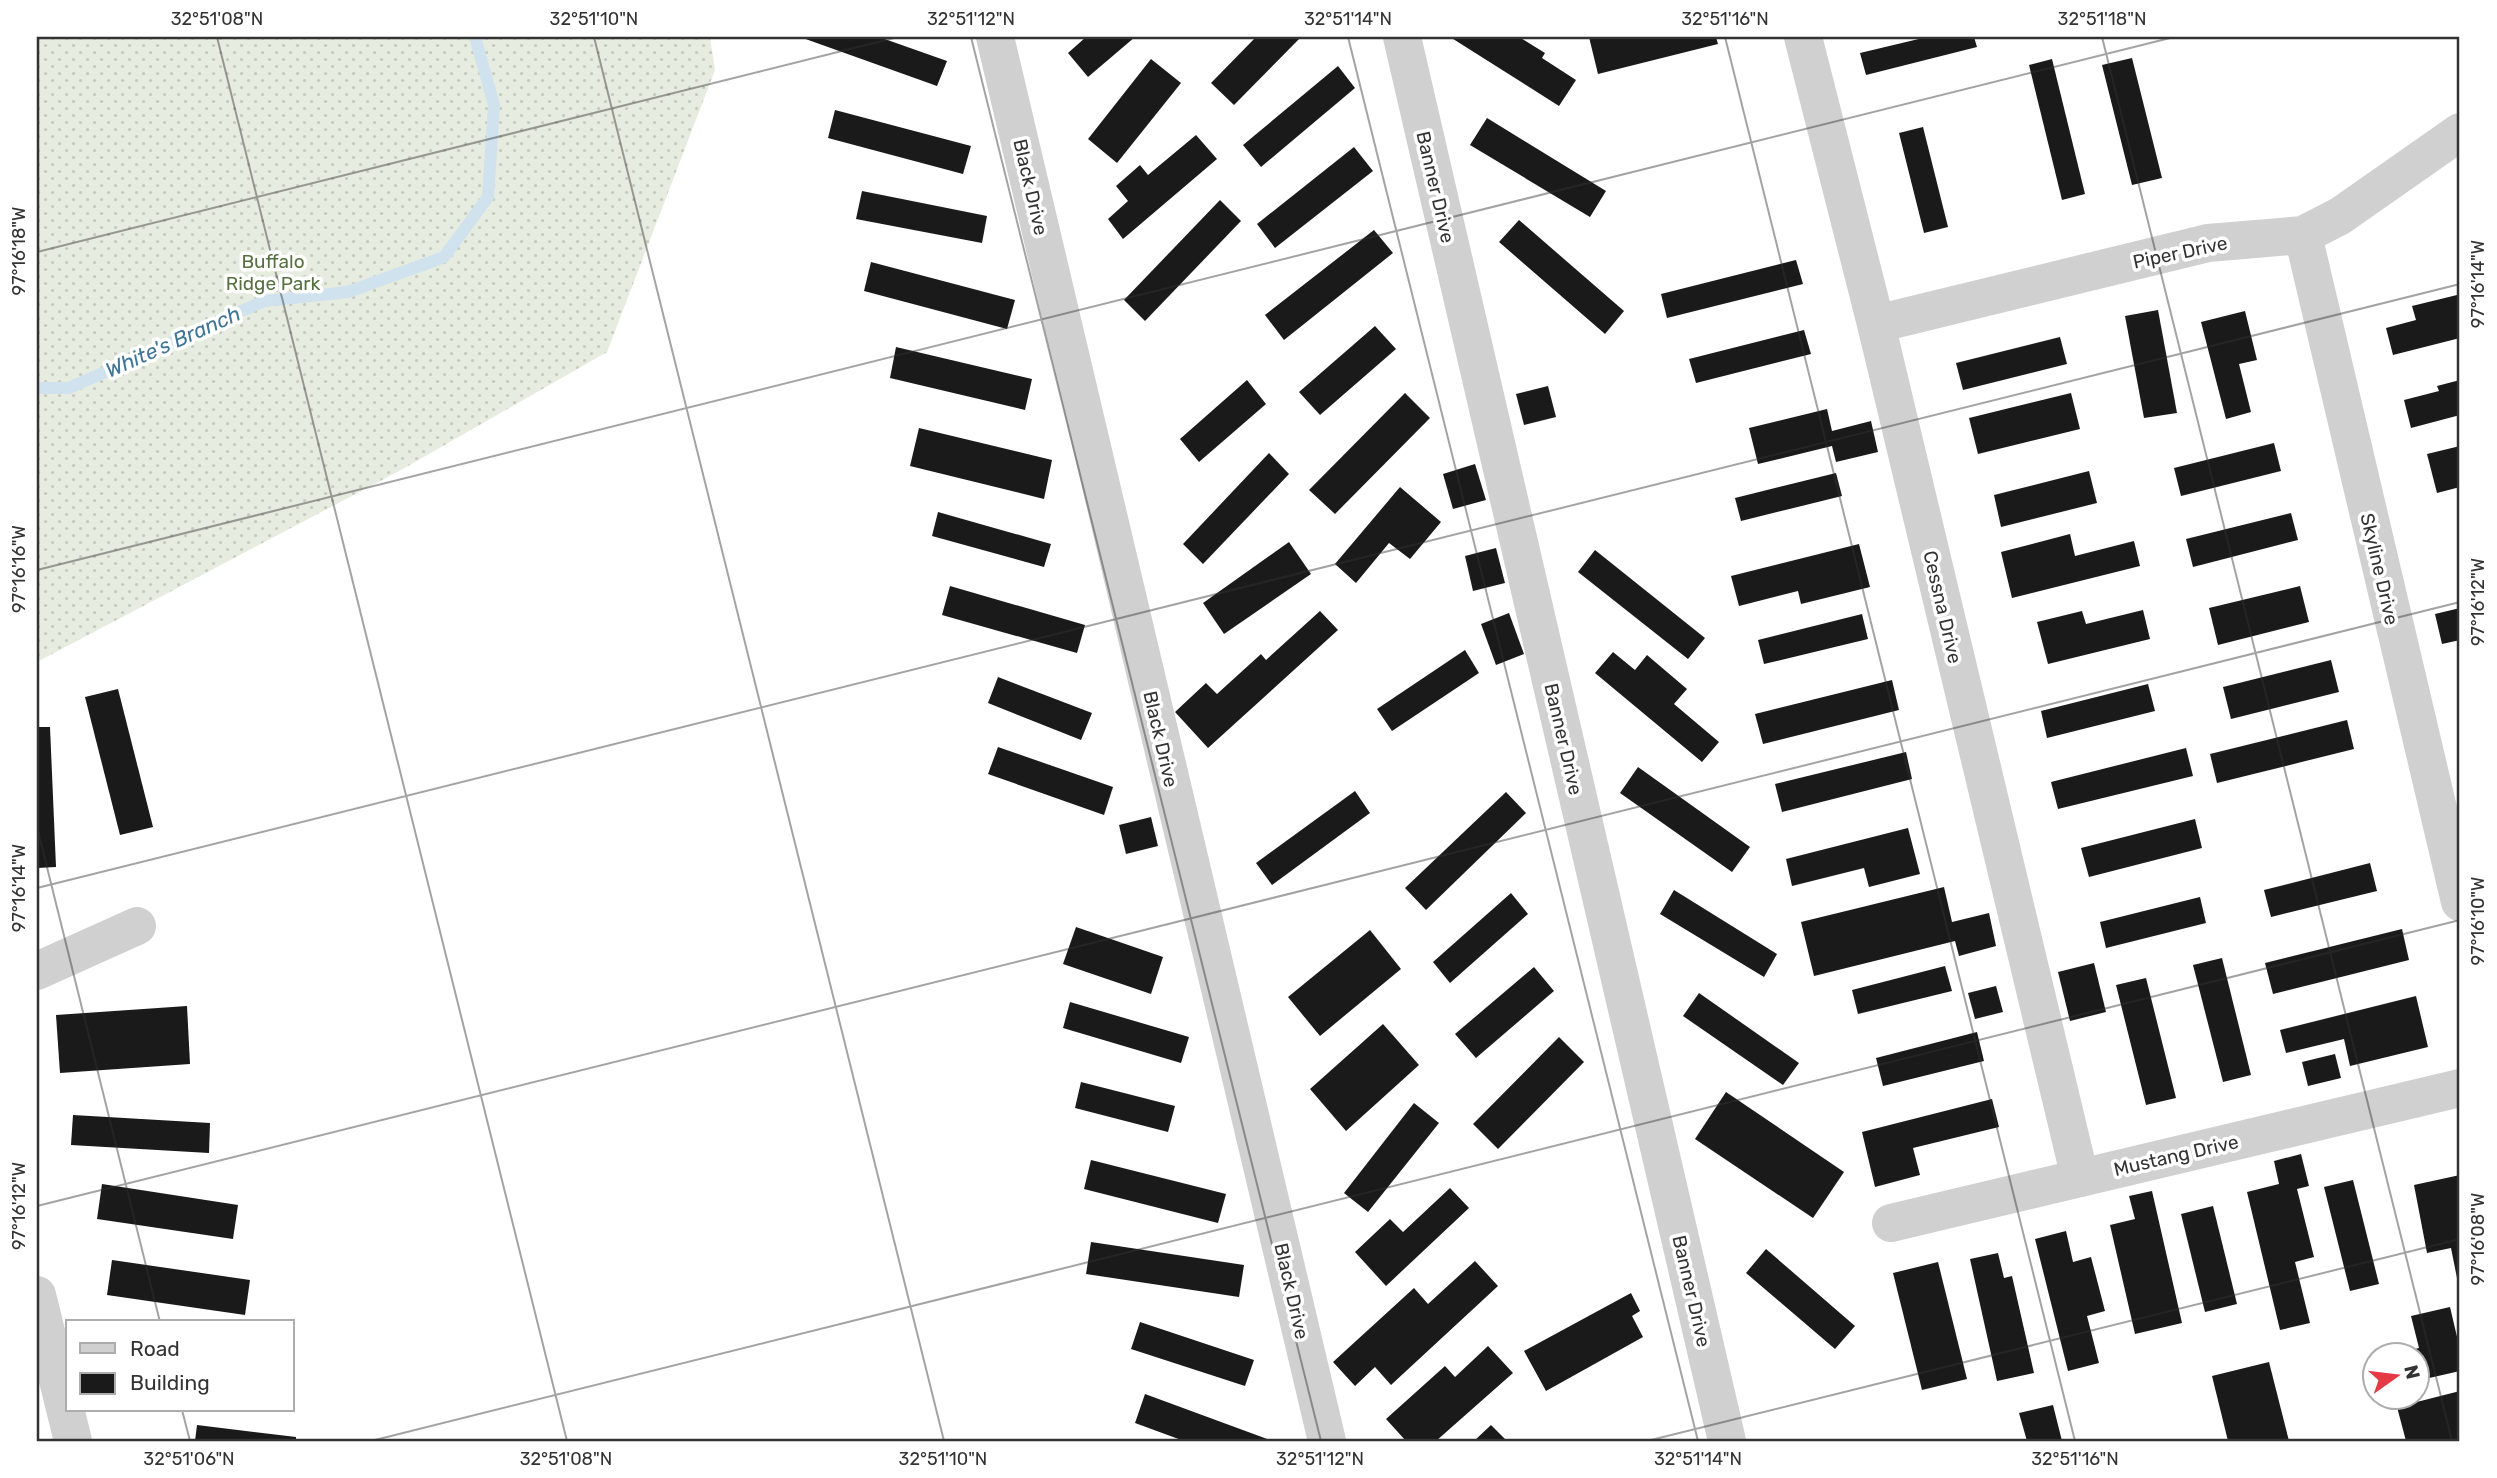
<svg xmlns="http://www.w3.org/2000/svg" width="2497" height="1478" viewBox="0 0 2497 1478" font-family="Rubik,sans-serif">
  <defs>
    <pattern id="grass-dots" width="8" height="8" patternUnits="userSpaceOnUse" patternTransform="scale(1.75)"><rect width="8" height="8" fill="#e6ecdf"/><path d="M2 2h.1M6 6h.1" fill="none" stroke="#c6cbc0" stroke-width="1.8" stroke-linecap="round"/></pattern>
  </defs>
  <rect width="100%" height="100%" fill="#fff"/>
  <path fill="url(#grass-dots)" d="M37,37H710L715,70L607,352L401,470L37,662Z"/>
  <g fill="none" stroke-linecap="round" stroke-linejoin="round">
    <path stroke="#cfe2ee" stroke-width="12" d="M37,388H69L264,301L348,292L444,257L488,197L494,105L475,37"/>
  </g>
  <g fill="#1a1a1a">
    <path d="M800,37H879L947,61L937,86Z"/>
    <path d="M1086,37H1135L1088,77L1068,53Z"/>
    <path d="M1256,37H1301L1234,105L1211,83Z"/>
    <path d="M1450,37H1519L1545,53L1542,58L1576,80L1559,106Z"/>
    <path d="M1589,37H1716L1718,44L1598,74Z"/>
    <path d="M1927,37H1974L1977,47L1866,75L1860,53Z"/>
    <path d="M2132,58L2162,178L2132,185L2102,65Z"/>
    <path d="M1151,59L1181,83L1117,163L1088,139Z"/>
    <path d="M2052,59L2085,194L2062,200L2029,65Z"/>
    <path d="M1338,66L1355,88L1261,167L1243,145Z"/>
    <path d="M835,110L971,146L963,174L828,138Z"/>
    <path d="M1487,118L1606,191L1590,217L1470,145Z"/>
    <path d="M1923,127L1948,227L1924,233L1899,133Z"/>
    <path d="M1196,135L1217,159L1123,239L1108,219L1128,201L1116,186L1140,165L1148,175Z"/>
    <path d="M1354,147L1373,171L1275,248L1257,224Z"/>
    <path d="M862,191L987,216L982,243L856,219Z"/>
    <path d="M1220,200L1241,221L1145,321L1124,300Z"/>
    <path d="M1519,220L1624,311L1605,334L1499,242Z"/>
    <path d="M1374,230L1393,253L1284,340L1265,315Z"/>
    <path d="M1796,260L1803,284L1667,318L1661,294Z"/>
    <path d="M871,262L1015,300L1007,329L864,291Z"/>
    <path d="M2457,295L2460,309V338L2393,355L2386,328L2416,320L2412,306Z"/>
    <path d="M2158,310L2177,413L2144,418L2125,316Z"/>
    <path d="M2245,311L2257,360L2239,364L2251,412L2226,419L2201,322Z"/>
    <path d="M1375,326L1396,349L1320,415L1299,392Z"/>
    <path d="M1804,330L1811,354L1696,383L1689,359Z"/>
    <path d="M2060,337L2067,364L1963,390L1956,363Z"/>
    <path d="M896,347L1032,379L1025,410L890,378Z"/>
    <path d="M1247,380L1266,404L1199,462L1180,439Z"/>
    <path d="M2460,380V415L2411,428L2404,400L2439,391L2437,386Z"/>
    <path d="M1548,386L1556,417L1524,425L1516,394Z"/>
    <path d="M1405,393L1430,418L1335,514L1309,490Z"/>
    <path d="M2071,393L2080,429L1978,454L1969,418Z"/>
    <path d="M1827,409L1832,431L1871,421L1878,452L1836,462L1832,446L1758,464L1749,428Z"/>
    <path d="M919,428L1052,460L1044,499L910,466Z"/>
    <path d="M2274,443L2281,471L2181,496L2174,468Z"/>
    <path d="M2460,446V487L2437,493L2427,454Z"/>
    <path d="M1269,453L1289,474L1203,564L1183,544Z"/>
    <path d="M1475,464L1486,500L1453,509L1443,474Z"/>
    <path d="M2089,471L2097,503L2001,527L1994,495Z"/>
    <path d="M1836,473L1842,496L1741,521L1735,498Z"/>
    <path d="M1400,487L1441,522L1410,559L1389,543L1356,583L1335,564Z"/>
    <path d="M938,512L1051,544L1044,567L932,536Z"/>
    <path d="M2291,513L2298,540L2193,567L2186,539Z"/>
    <path d="M2070,534L2075,556L2134,541L2140,566L2012,598L2001,552Z"/>
    <path d="M1289,542L1311,574L1224,634L1203,603Z"/>
    <path d="M1859,544L1870,587L1801,604L1798,591L1739,606L1731,576Z"/>
    <path d="M1496,548L1505,583L1473,591L1465,556Z"/>
    <path d="M1595,550L1705,638L1688,659L1578,572Z"/>
    <path d="M950,586L1085,625L1077,653L942,615Z"/>
    <path d="M2300,586L2309,622L2218,645L2209,608Z"/>
    <path d="M2460,608V640L2442,644L2435,614Z"/>
    <path d="M2143,610L2150,639L2048,664L2037,622L2082,611L2086,624Z"/>
    <path d="M1320,611L1338,630L1208,748L1175,712L1206,683L1217,694L1261,654L1266,660Z"/>
    <path d="M1509,613L1524,654L1496,665L1481,624Z"/>
    <path d="M1862,614L1868,639L1764,664L1758,640Z"/>
    <path d="M1465,650L1479,673L1392,731L1377,709Z"/>
    <path d="M1613,652L1635,670L1647,655L1687,689L1674,704L1719,742L1702,762L1595,673Z"/>
    <path d="M2331,660L2339,692L2231,719L2223,687Z"/>
    <path d="M998,677L1092,713L1081,740L988,703Z"/>
    <path d="M1892,680L1899,710L1763,744L1755,714Z"/>
    <path d="M2148,684L2155,711L2047,738L2041,711Z"/>
    <path d="M118,689L153,827L120,835L85,697Z"/>
    <path d="M2347,720L2354,749L2217,783L2210,754Z"/>
    <path d="M37,727H50L56,867L37,868Z"/>
    <path d="M998,747L1113,787L1104,815L988,774Z"/>
    <path d="M2186,748L2193,776L2058,809L2051,782Z"/>
    <path d="M1906,752L1912,779L1782,812L1775,784Z"/>
    <path d="M1638,767L1750,847L1732,872L1620,793Z"/>
    <path d="M1355,791L1370,813L1272,885L1256,863Z"/>
    <path d="M1506,792L1526,813L1426,910L1405,888Z"/>
    <path d="M1151,817L1158,846L1126,854L1119,825Z"/>
    <path d="M2195,819L2202,848L2089,877L2081,848Z"/>
    <path d="M1908,828L1920,874L1869,887L1864,868L1792,886L1786,859Z"/>
    <path d="M2370,863L2377,891L2271,917L2264,890Z"/>
    <path d="M1944,887L1952,922L1989,913L1996,946L1959,956L1955,941L1814,976L1801,922Z"/>
    <path d="M1674,890L1777,954L1764,977L1660,914Z"/>
    <path d="M1511,893L1528,914L1450,983L1433,962Z"/>
    <path d="M2200,897L2206,923L2106,948L2100,922Z"/>
    <path d="M1076,927L1163,957L1151,994L1063,964Z"/>
    <path d="M2402,929L2409,960L2273,994L2265,963Z"/>
    <path d="M1370,930L1401,969L1320,1036L1288,997Z"/>
    <path d="M2222,958L2251,1075L2223,1082L2193,965Z"/>
    <path d="M2094,963L2106,1012L2070,1021L2058,972Z"/>
    <path d="M1945,966L1952,991L1858,1014L1852,990Z"/>
    <path d="M1534,967L1554,991L1476,1058L1455,1034Z"/>
    <path d="M2146,978L2176,1098L2146,1105L2116,985Z"/>
    <path d="M1996,986L2003,1012L1975,1019L1968,993Z"/>
    <path d="M1699,993L1799,1063L1783,1085L1683,1016Z"/>
    <path d="M2416,996L2428,1047L2350,1066L2344,1039L2286,1053L2280,1030Z"/>
    <path d="M1070,1002L1189,1037L1181,1063L1063,1028Z"/>
    <path d="M187,1006L190,1064L60,1073L56,1015Z"/>
    <path d="M1383,1024L1419,1065L1346,1131L1310,1089Z"/>
    <path d="M1977,1032L1984,1061L1883,1086L1876,1058Z"/>
    <path d="M1559,1037L1584,1062L1498,1149L1473,1124Z"/>
    <path d="M2335,1054L2341,1078L2308,1086L2302,1062Z"/>
    <path d="M1081,1082L1175,1106L1168,1132L1075,1108Z"/>
    <path d="M1726,1092L1844,1172L1813,1218L1695,1139Z"/>
    <path d="M1992,1099L1999,1127L1913,1148L1920,1175L1875,1187L1862,1132Z"/>
    <path d="M1414,1103L1439,1123L1368,1212L1344,1193Z"/>
    <path d="M73,1115L210,1123L209,1153L71,1145Z"/>
    <path d="M2301,1154L2309,1186L2297,1189L2314,1257L2295,1262L2310,1323L2280,1330L2247,1192L2279,1184L2274,1161Z"/>
    <path d="M1091,1160L1226,1194L1218,1223L1084,1189Z"/>
    <path d="M2460,1175V1288H2459L2451,1248L2427,1253L2414,1185Z"/>
    <path d="M2353,1180L2379,1284L2350,1291L2324,1187Z"/>
    <path d="M102,1184L238,1205L233,1239L97,1219Z"/>
    <path d="M1450,1188L1469,1208L1386,1286L1355,1252L1390,1219L1403,1232Z"/>
    <path d="M2152,1191L2182,1323L2135,1334L2110,1225L2135,1219L2129,1196Z"/>
    <path d="M2213,1206L2237,1304L2205,1312L2181,1214Z"/>
    <path d="M2066,1231L2073,1262L2091,1257L2105,1311L2087,1316L2099,1363L2068,1371L2035,1239Z"/>
    <path d="M1091,1242L1244,1265L1239,1297L1086,1274Z"/>
    <path d="M1766,1249L1855,1326L1835,1349L1746,1273Z"/>
    <path d="M1998,1253L2004,1278L2012,1276L2034,1373L1997,1381L1970,1259Z"/>
    <path d="M112,1260L250,1280L245,1315L107,1295Z"/>
    <path d="M1475,1261L1498,1286L1391,1385L1375,1367L1355,1386L1333,1362L1414,1288L1428,1304Z"/>
    <path d="M1938,1262L1967,1379L1922,1390L1893,1273Z"/>
    <path d="M1631,1293L1640,1311L1632,1316L1643,1337L1546,1391L1524,1351Z"/>
    <path d="M2450,1307L2458,1341L2460,1340V1371L2416,1381V1356L2393,1354L2419,1348L2411,1316Z"/>
    <path d="M1140,1322L1254,1360L1245,1386L1131,1349Z"/>
    <path d="M1488,1346L1513,1373L1436,1441H1406L1386,1419L1445,1366L1455,1377Z"/>
    <path d="M2374,1359V1390H2373L2367,1360Z"/>
    <path d="M2269,1362L2289,1441H2228L2212,1376Z"/>
    <path d="M2460,1391V1441H2406L2397,1407Z"/>
    <path d="M1145,1394L1273,1441H1184L1135,1423Z"/>
    <path d="M2053,1405L2062,1441H2027L2019,1413Z"/>
    <path d="M197,1425L296,1437V1441H195Z"/>
    <path d="M1491,1425L1507,1441H1474Z"/>
  </g>
  <g fill="none" stroke-linecap="round" stroke-linejoin="round">
    <g stroke="#d0d0d0" stroke-width="38">
      <path d="M995,37L1327,1441"/>
      <path d="M1402,37L1727,1441"/>
      <path d="M1803,37L1876,324L2080,1178"/>
      <path d="M2303,235L2460,902"/>
      <path d="M1876,324L2208,243L2303,235L2340,216L2460,132"/>
      <path d="M37,971L137,926"/>
      <path d="M1891,1223L2460,1088"/>
      <path d="M37,1295L73,1441"/>
    </g>
  </g>
  <path fill="none" stroke="#333" stroke-width="2" stroke-opacity="0.45" d="M217,37L567,1441M594,37L944,1441M971,37L1321,1441M1348,37L1698,1441M1725,37L2075,1441M2102,37L2452,1441M37,252L898,37M37,570L2174,37M37,827L160,1322M37,888L2460,284M37,1206L2460,602M182,1410L190,1441M371,1441L2460,920M1647,1441L2460,1239"/>
  <g text-anchor="middle" stroke-width="7" stroke-linejoin="round" paint-order="stroke">
    <g font-size="19" fill="#333" stroke="#fff">
      <text transform="translate(1031 187) rotate(77)" y="7">Black Drive</text>
      <text transform="translate(1436 187) rotate(77)" y="7">Banner Drive</text>
      <text transform="translate(2180 252) rotate(-12)" y="7">Piper Drive</text>
      <text transform="translate(2380 569) rotate(77)" y="7">Skyline Drive</text>
      <text transform="translate(1943 607) rotate(77)" y="7">Cessna Drive</text>
      <text transform="translate(1161 739) rotate(77)" y="7">Black Drive</text>
      <text transform="translate(1564 739) rotate(77)" y="7">Banner Drive</text>
      <text transform="translate(2176 1155) rotate(-13)" y="7">Mustang Drive</text>
      <text transform="translate(1292 1291) rotate(77)" y="7">Black Drive</text>
      <text transform="translate(1692 1291) rotate(77)" y="7">Banner Drive</text>
    </g>
    <g font-size="19" fill="#56703f" stroke="#fff">
      <text x="273" y="268">Buffalo<tspan x="273" dy="22">Ridge Park</tspan></text>
    </g>
    <g font-size="21" font-style="italic" fill="#3f7597" stroke="#fff">
      <text transform="translate(173 342) rotate(-24)" y="7">White's Branch</text>
    </g>
  </g>
  <rect width="2497" height="1478" fill="none" stroke="#ffffff" stroke-width="77"/>
  <rect x="66" y="1320" width="228" height="91" fill="#ffffff" stroke="#adadad" stroke-width="2"/>
  <rect x="80" y="1343" width="35" height="10" fill="#d0d0d0" stroke="#adadad" stroke-width="2"/>
  <text x="130" y="1356" font-size="21" fill="#333333">Road</text>
  <rect x="80" y="1373" width="35" height="21" fill="#1a1a1a" stroke="#adadad" stroke-width="2"/>
  <text x="130" y="1390" font-size="21" fill="#333333">Building</text>
  <g transform="translate(2396 1376) rotate(76)"><circle r="33" fill="#ffffff" stroke="#adadad" stroke-width="2"/>
  <path d="M0-5L12 26L0 18L-12 26Z" fill="#e63946"/>
  <text y="-10" font-size="19" font-weight="bold" text-anchor="middle" fill="#333333">N</text>
  </g>
  <rect x="38" y="38" width="2420" height="1402" fill="none" stroke="#333" stroke-width="2.5"/>
  <g font-size="18" text-anchor="middle" fill="#333">
    <text x="217" y="25">32°51'08"N</text>
    <text x="594" y="25">32°51'10"N</text>
    <text x="971" y="25">32°51'12"N</text>
    <text x="1348" y="25">32°51'14"N</text>
    <text x="1725" y="25">32°51'16"N</text>
    <text x="2102" y="25">32°51'18"N</text>
    <text transform="translate(19 251) rotate(-90)" y="6">97°16'18"W</text>
    <text transform="translate(2478 284) rotate(-90)" y="6">97°16'14"W</text>
    <text transform="translate(19 569) rotate(-90)" y="6">97°16'16"W</text>
    <text transform="translate(2478 602) rotate(-90)" y="6">97°16'12"W</text>
    <text transform="translate(19 888) rotate(-90)" y="6">97°16'14"W</text>
    <text transform="translate(2478 921) rotate(-90)" y="6">97°16'10"W</text>
    <text transform="translate(19 1206) rotate(-90)" y="6">97°16'12"W</text>
    <text transform="translate(2478 1239) rotate(-90)" y="6">97°16'08"W</text>
    <text x="189" y="1465">32°51'06"N</text>
    <text x="566" y="1465">32°51'08"N</text>
    <text x="943" y="1465">32°51'10"N</text>
    <text x="1320" y="1465">32°51'12"N</text>
    <text x="1698" y="1465">32°51'14"N</text>
    <text x="2075" y="1465">32°51'16"N</text>
  </g>
</svg>
